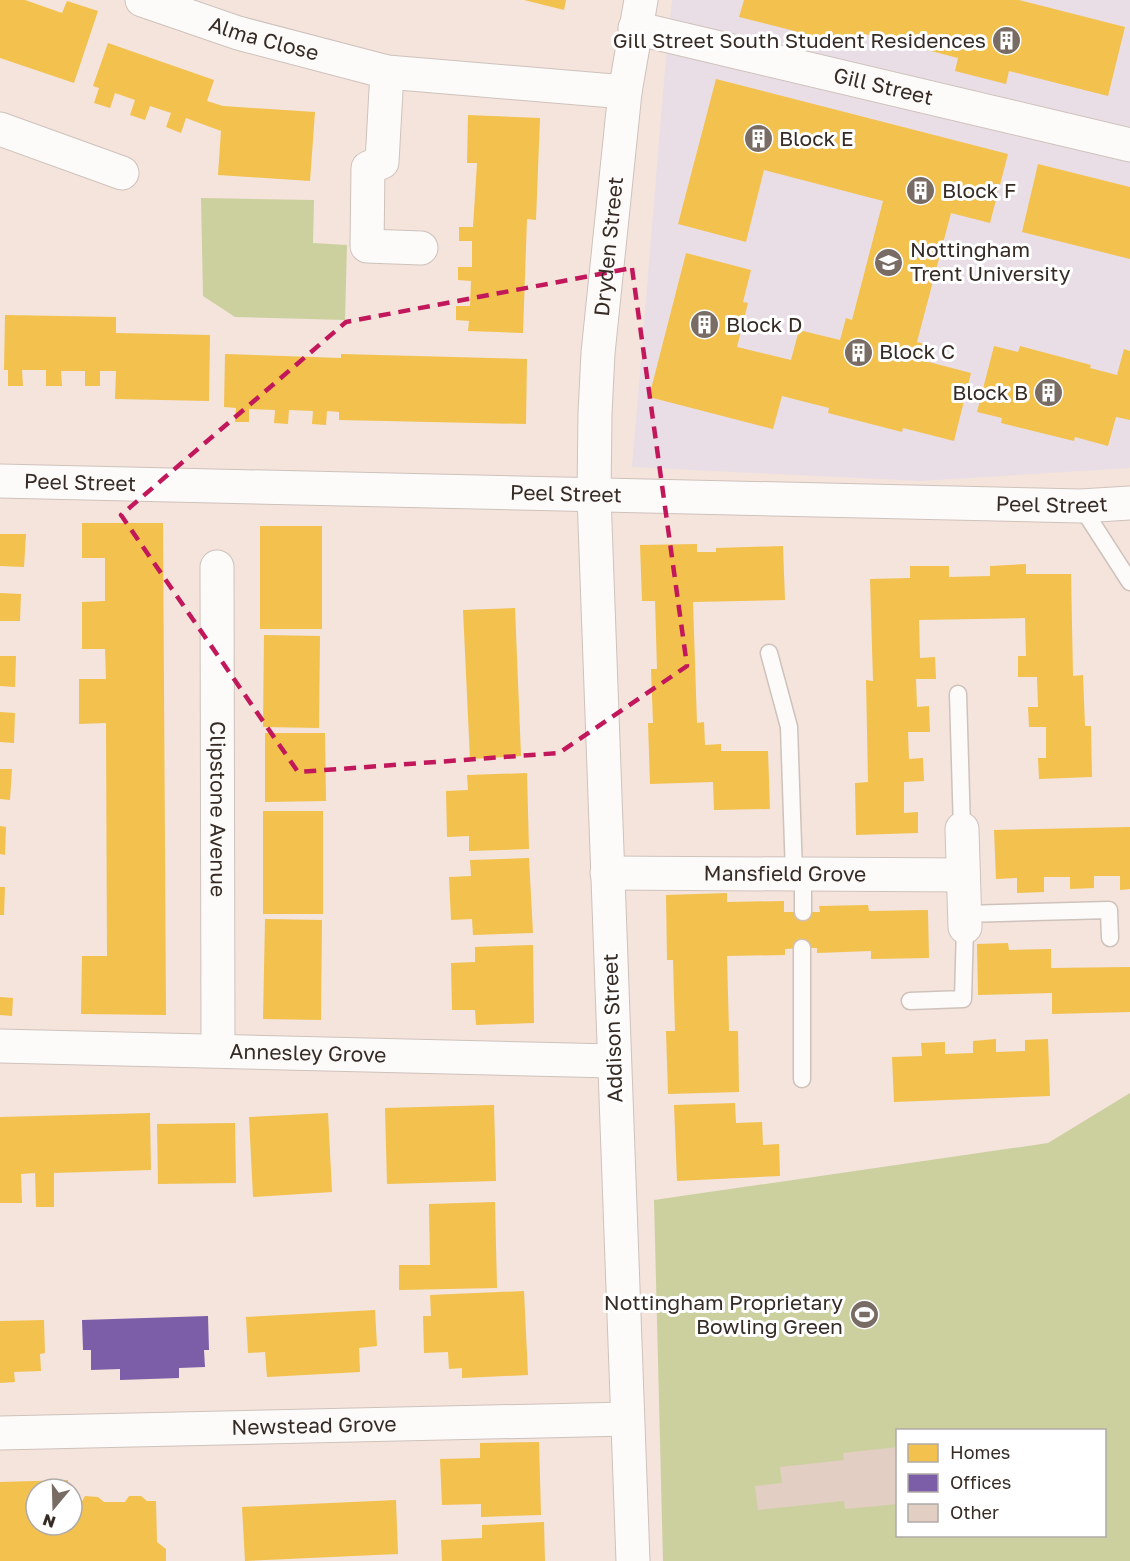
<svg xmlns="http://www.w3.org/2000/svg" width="1130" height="1561" viewBox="0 0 1130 1561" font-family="'Golos Text',sans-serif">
  <rect width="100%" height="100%" fill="#f4e4dc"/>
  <path fill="#eadee6" d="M672,0H1130V468L920,481L632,467L666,57Z"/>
  <g fill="#ccd09f" fill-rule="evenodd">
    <path d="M201,198L314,200L313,243L347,245L345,320L235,317L203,296Z"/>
    <path d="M1130,1093V1561H663L654,1200L1048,1143ZM898,1430H1104V1536H898Z"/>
  </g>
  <g fill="#f2c14e">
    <path d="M0,0H25L62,13L67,1L98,11L74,83L0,58Z"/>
    <path d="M524,0H566L564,10Z"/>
    <path d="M744,0H1019L1125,27L1108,96L1009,71L1006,84L955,71L958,58L865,34L861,48L739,17Z"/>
    <path d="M108,43L214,80L207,101L223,106L315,112L310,181L218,175L221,131L186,118L181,133L166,127L171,113L150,106L145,120L130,115L135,100L115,93L110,108L94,103L99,88L93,86Z"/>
    <path d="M716,79L1008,154L990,223L951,213L917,342L925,344L921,360L971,373L954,441L903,428L902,432L828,413L829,408L782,396L773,429L649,397L686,253L751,270L743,302L748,303L737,347L791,360L799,330L840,340L846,318L852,320L883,201L764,170L746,242L678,224Z"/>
    <path d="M468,115L540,118L536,220L527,219L523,333L468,331L469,321L456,320V306H470L471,281L458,280V267H472V241H459V227H473L477,163H467Z"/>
    <path d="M1038,164L1130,187V259L1022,232Z"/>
    <path d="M5,315L116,317V333L210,335L209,401L115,399L116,371H100V386H85V371H61L62,386H46V370H22L23,386H8V370H4Z"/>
    <path d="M994,346L1018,352L1020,346L1091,365L1090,368L1117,375L1124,349L1130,351V420L1116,417L1108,446L1075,437L1074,441L1001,423L1002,418L977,412Z"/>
    <path d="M225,354L341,358V354L527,359L526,424L339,420V412L327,411L326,425L312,424L313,411L289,410L288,424L274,423L275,410L249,409V422H235L236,408L224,407Z"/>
    <path d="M82,523H163L166,1015L81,1014L82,956H107L106,723L79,724V679H106L105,649H82V602L105,601V558H82Z"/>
    <rect x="260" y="526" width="62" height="103"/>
    <path d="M0,534H26L24,567L0,566Z"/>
    <path d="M697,544V552H716V548L783,546L785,600L693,602L697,723L704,722L705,745L721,744V751H768L770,809L714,810L713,782L650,784L648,723H653L651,669H657L655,601H642L640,545Z"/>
    <path d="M1026,564V574H1071L1073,676L1083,675L1085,726H1091L1092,777L1039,779L1038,758H1046V727H1029L1028,707H1038L1037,677H1018V656H1026L1025,618L919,620L920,658L935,657L936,679H916L917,707L929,706L930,732H908L909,759L923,758L924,781L904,782V813L918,812V833L856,835L855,783L868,782L866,680L873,681L870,579L910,578V566H949V577L990,576V566Z"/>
    <path d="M0,593L21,594L20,621H0Z"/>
    <path d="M515,608L521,756L470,759L463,610Z"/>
    <path d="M264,635L320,636L319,728L263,727Z"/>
    <path d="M0,656H16L15,687L0,686Z"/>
    <path d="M0,712L15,713L14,743L0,742Z"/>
    <path d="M265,733H325L326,801L265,802Z"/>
    <path d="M0,769H12L10,800L0,799Z"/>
    <path d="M527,773L529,849L469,851V836L447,837L446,791L468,790L467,775Z"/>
    <rect x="263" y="811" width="60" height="103"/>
    <path d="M0,826L6,827L5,855L0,854Z"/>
    <path d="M1130,827V889L1120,890V876H1094V888L1070,889V877H1044V892L1017,893V878L996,879L994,830Z"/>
    <path d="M529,858L533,933L473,935L472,919L451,920L449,877L471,876L470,860Z"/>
    <path d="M0,887H5L4,915H0Z"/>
    <path d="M727,893V902L784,901V912H820L819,906L868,905L869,911L928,910L929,958L871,959V951L817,953V948H802L785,949V955L727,956L729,1031H738L739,1092L668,1094L666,1031H675L673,960H667L666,895Z"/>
    <path d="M265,919L322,920L321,1020L263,1019Z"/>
    <path d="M1008,943L1009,950L1051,949V968L1130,967V1012L1052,1014V993L978,995L977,944Z"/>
    <path d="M533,945L534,1023L476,1025L475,1010H452L451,963L475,962V947Z"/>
    <path d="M0,997L13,998L12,1016L0,1015Z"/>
    <path d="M996,1039V1052L1025,1051V1040L1048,1039L1050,1096L894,1102L892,1057L922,1056L921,1043L945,1042V1054L973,1053V1041Z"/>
    <path d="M735,1103L736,1123L762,1122L763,1145L779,1144L780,1176L677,1181L674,1105Z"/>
    <path d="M494,1105L496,1181L387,1184L385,1108Z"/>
    <path d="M150,1113L151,1170L54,1173V1207H36L35,1173L21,1174L22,1203H0V1117Z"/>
    <path d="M328,1113L332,1192L253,1197L249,1117Z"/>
    <path d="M235,1123L236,1183L158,1184L157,1124Z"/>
    <path d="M495,1202L497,1288L399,1290V1265H430L429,1204Z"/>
    <path d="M524,1291L528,1375L462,1378V1368L449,1369L448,1352L424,1353L423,1316H431L430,1295Z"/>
    <path d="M375,1310L377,1346L359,1348L360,1372L267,1377L265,1352L248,1353L246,1317Z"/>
    <path d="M44,1320L45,1353L40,1354L41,1371L14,1372L15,1382L0,1383V1321Z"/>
    <path d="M539,1442L541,1515L481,1517V1504L442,1505L440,1459L480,1458V1443Z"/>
    <path d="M68,1480V1489H36V1525H72V1503H81L85,1496L98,1497L104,1502H125L129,1496H141L147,1501H156L157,1542L166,1549V1561H0V1482Z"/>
    <path d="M396,1500L398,1554L245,1561L242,1507Z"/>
    <path d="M544,1522L545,1561H442L441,1540L482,1538V1525Z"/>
  </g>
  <path fill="#7b5ea7" d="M208,1316L209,1350H204L205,1367L179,1368V1378L120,1380V1369L91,1370V1350H83L82,1320Z"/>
  <path fill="#e2cec2" d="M898,1447V1504L845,1509L844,1501L758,1510L755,1486L782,1483L780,1467L844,1460L843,1453Z"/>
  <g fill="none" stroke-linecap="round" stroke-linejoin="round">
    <defs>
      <g id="lane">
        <path d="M1081,506L1130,582"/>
        <path d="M769,653L789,727L794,874"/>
        <path d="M958,694L962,829"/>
        <path d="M803,875V912"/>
        <path d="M964,914L1109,910L1110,938"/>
        <path d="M910,1001L963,999L965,927"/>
        <path d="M802,1079V948"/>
      </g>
      <g id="street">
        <path id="s1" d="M142,0L238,33L387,72L625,92"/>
        <path id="s2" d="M635,28L1130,145"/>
        <path d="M387,72L382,162L368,168L367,246L421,248"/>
        <path d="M0,129L122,173"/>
        <path id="s3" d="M0,481L1081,506L1130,503"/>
        <path id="s4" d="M217,567L218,1050"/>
        <path d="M962,829L965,927"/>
        <path id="s5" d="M607,873L963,875"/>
        <path id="s6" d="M0,1046L613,1061"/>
        <path id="s7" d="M0,1433L627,1419"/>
        <path id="s8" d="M633,1561L594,496L595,413L598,353L625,92L641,0"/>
      </g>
    </defs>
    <use href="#lane" stroke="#cec2bb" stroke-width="19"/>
    <use href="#street" stroke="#cec2bb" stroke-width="35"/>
    <use href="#lane" stroke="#fdfbfa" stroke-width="16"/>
    <use href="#street" stroke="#fdfbfa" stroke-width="33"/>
  </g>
  <path fill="none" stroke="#c2185b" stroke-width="4.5" stroke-dasharray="12 8" stroke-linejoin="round" d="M632,268L687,666L559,753L298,772L121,515L346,322Z"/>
  <defs>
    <symbol id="building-disc" viewBox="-11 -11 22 22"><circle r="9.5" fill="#786c65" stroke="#fff"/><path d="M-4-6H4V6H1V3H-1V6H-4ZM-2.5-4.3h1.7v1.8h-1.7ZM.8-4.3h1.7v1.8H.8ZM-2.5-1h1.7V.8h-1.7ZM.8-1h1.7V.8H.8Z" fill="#fff"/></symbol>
    <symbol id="university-disc" viewBox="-11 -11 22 22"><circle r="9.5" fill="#786c65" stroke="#fff"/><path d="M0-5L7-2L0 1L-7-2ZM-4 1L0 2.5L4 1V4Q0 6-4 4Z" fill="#fff"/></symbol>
    <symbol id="stadium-disc" viewBox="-11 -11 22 22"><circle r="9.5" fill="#786c65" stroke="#fff"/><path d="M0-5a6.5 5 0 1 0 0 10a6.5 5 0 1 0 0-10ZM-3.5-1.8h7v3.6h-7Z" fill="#fff"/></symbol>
  </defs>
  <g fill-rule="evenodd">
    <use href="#building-disc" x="990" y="24" width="33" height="33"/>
    <use href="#building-disc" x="742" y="122" width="33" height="33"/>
    <use href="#building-disc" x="904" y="174" width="33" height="33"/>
    <use href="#university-disc" x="872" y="246" width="33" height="33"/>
    <use href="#building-disc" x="688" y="308" width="33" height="33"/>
    <use href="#building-disc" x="842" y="336" width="33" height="33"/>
    <use href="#building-disc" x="1032" y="376" width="33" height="33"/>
    <use href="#stadium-disc" x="848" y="1298" width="33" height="33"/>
  </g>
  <g text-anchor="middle" stroke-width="6" stroke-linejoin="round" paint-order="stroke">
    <g font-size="21" fill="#362b25" stroke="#fff">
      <text dy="7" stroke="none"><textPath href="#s1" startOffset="128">Alma Close</textPath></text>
      <text dy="7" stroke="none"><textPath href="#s2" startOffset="255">Gill Street</textPath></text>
      <text dy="7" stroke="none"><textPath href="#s8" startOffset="1316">Dryden Street</textPath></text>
      <text dy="7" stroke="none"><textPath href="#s3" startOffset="80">Peel Street</textPath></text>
      <text dy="7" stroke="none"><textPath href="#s3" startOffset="566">Peel Street</textPath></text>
      <text dy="7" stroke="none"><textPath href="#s3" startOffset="1052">Peel Street</textPath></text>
      <text dy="7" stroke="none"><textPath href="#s4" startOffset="242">Clipstone Avenue</textPath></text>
      <text dy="7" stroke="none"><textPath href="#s5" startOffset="178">Mansfield Grove</textPath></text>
      <text transform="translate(613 1028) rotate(-92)" y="7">Addison Street</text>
      <text dy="7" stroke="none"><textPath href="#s6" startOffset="308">Annesley Grove</textPath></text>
      <text dy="7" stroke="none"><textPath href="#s7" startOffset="314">Newstead Grove</textPath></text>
    </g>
    <g font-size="21" fill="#362b25" stroke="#fff" text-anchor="start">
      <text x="986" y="48" text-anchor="end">Gill Street South Student Residences</text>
      <text x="779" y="146">Block E</text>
      <text x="942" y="198">Block F</text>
      <text x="910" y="257">Nottingham<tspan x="910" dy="24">Trent University</tspan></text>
      <text x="726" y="332">Block D</text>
      <text x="879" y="359">Block C</text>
      <text x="1028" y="400" text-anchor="end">Block B</text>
      <text x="843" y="1310" text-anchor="end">Nottingham Proprietary<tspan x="843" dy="24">Bowling Green</tspan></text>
    </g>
  </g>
  <rect x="896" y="1429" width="210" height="108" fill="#ffffff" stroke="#afaaa8" stroke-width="1.5"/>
  <rect x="908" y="1444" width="30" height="18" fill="#f2c14e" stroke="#afaaa8" stroke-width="1.5"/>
  <text x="950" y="1459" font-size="18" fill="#362b25">Homes</text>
  <rect x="908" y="1474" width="30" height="18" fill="#7b5ea7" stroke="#afaaa8" stroke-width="1.5"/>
  <text x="950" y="1489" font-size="18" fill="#362b25">Offices</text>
  <rect x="908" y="1504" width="30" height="18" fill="#e2cec2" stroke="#afaaa8" stroke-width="1.5"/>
  <text x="950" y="1519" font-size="18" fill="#362b25">Other</text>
  <g transform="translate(54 1507) rotate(199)"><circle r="28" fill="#ffffff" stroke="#afaaa8" stroke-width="1.5"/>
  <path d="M0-4.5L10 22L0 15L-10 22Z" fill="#786c65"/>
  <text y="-9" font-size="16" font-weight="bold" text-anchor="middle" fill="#362b25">N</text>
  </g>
</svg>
